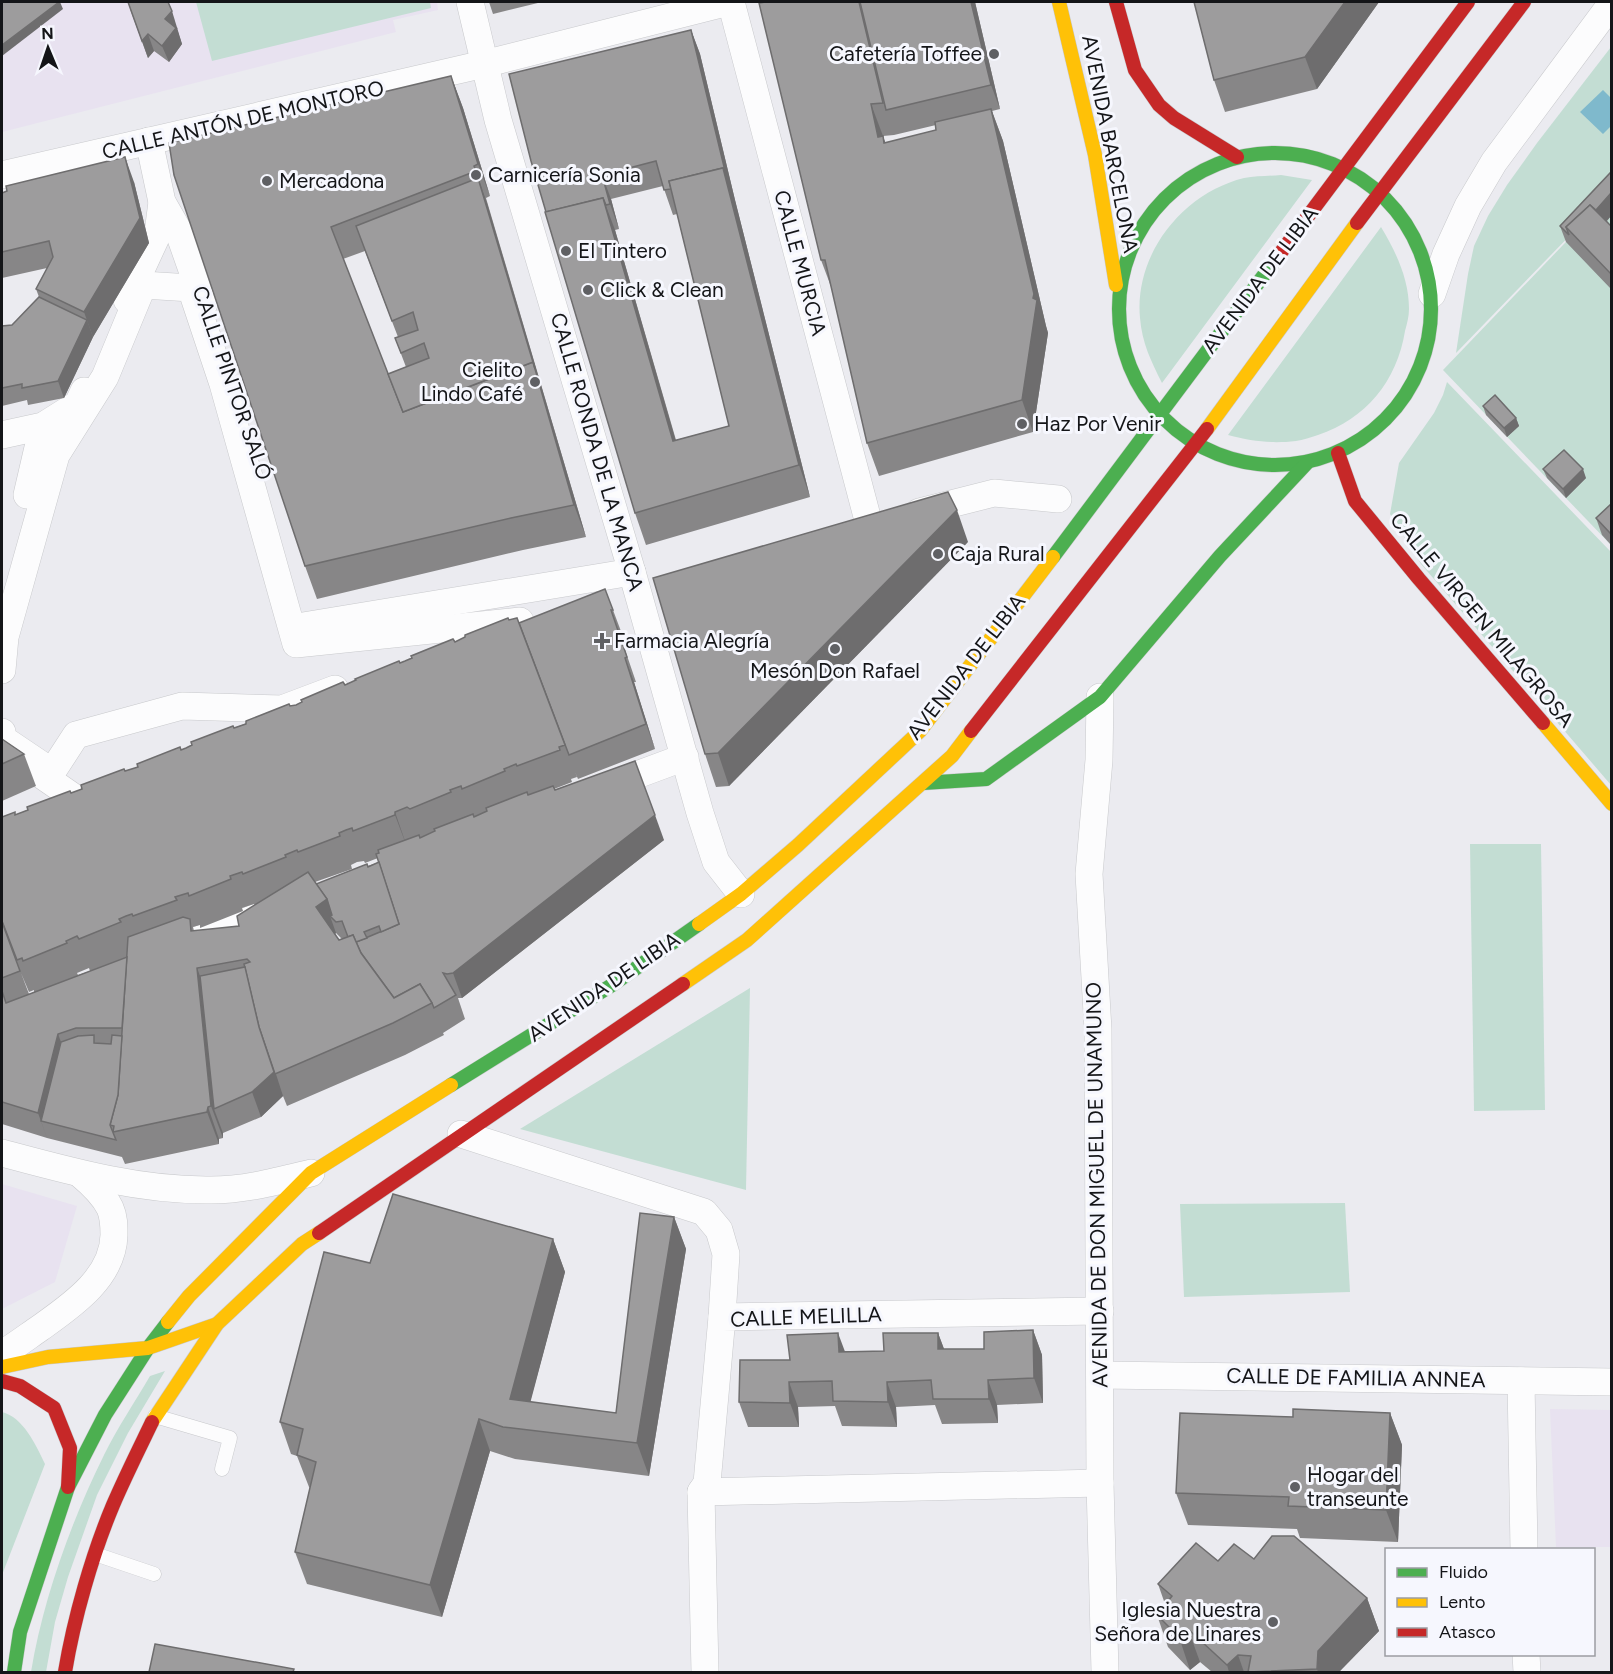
<svg xmlns="http://www.w3.org/2000/svg" width="1613" height="1674" viewBox="0 0 1613 1674" font-family="Figtree,sans-serif">
  <rect width="100%" height="100%" fill="#ebebf0"/>
  <g fill="#e8e2f0">
    <path d="M2,2H437L438,10L393,20L396,32L2,132Z"/>
    <path d="M2,1184L77,1206L55,1282L2,1309Z"/>
    <path d="M1550,1409L1611,1410V1547H1556Z"/>
  </g>
  <g fill="#c3ddd3">
    <path d="M196,2H430L431,8L212,61Z"/>
    <path d="M1611,47V193L1456,353L1468,274L1474,246L1488,216L1507,185L1537,143Z"/>
    <path d="M1281,175L1312,180L1162,383C1151,361 1142,343 1140,318C1134,254 1183,193 1244,178C1256,176 1269,176 1281,175Z"/>
    <path d="M1611,195V545L1443,370Z"/>
    <path d="M1381,227C1396,252 1409,279 1409,309C1409,316 1407,324 1405,331C1397,381 1366,419 1318,435C1311,437 1303,440 1296,441C1270,444 1252,441 1228,435Z"/>
    <path d="M1447,382L1611,552V785L1421,564L1390,514L1399,463L1434,413L1443,395Z"/>
    <path d="M1470,844H1541L1545,1110L1474,1111Z"/>
    <path d="M750,988L746,1190L520,1129Z"/>
    <path d="M1345,1203L1350,1292L1184,1297L1180,1204Z"/>
    <path d="M165,1371L128,1433L97,1495L68,1577L55,1622L46,1672H31C43,1599 71,1522 104,1455C117,1428 135,1402 150,1376Z"/>
    <path d="M2,1412C23,1417 36,1445 45,1464L2,1575Z"/>
  </g>
  <path fill="#7fb9cc" d="M1603,90L1611,98L1612,125L1603,134L1580,112Z"/>
  <g fill="none" stroke-linecap="round" stroke-linejoin="round">
    <defs>
      <g id="lane">
        <path d="M155,1416L230,1438L222,1469"/>
        <path d="M95,1554L154,1574"/>
      </g>
      <g id="street">
        <path d="M470,2L498,120L632,572L700,813L716,862L741,894"/>
        <path d="M731,2L869,524"/>
        <path d="M149,141L162,202L178,230L204,304"/>
        <path d="M2,175L484,64L729,2"/>
        <path d="M1432,294L1446,254L1468,206L1494,162L1612,3"/>
        <path d="M127,300L158,233L162,202"/>
        <path d="M2,435L43,426L78,404L84,391"/>
        <path d="M27,495L43,426"/>
        <path d="M919,512L994,493L1058,499"/>
        <path d="M303,626L632,572"/>
        <path d="M2,670L5,637L56,455L105,377L143,285L191,288L223,384L296,644L520,621L484,634"/>
        <path d="M1100,697L1099,760L1089,874L1098,1030L1100,1483L1105,1672"/>
        <path d="M2,732L3,739L52,772L76,735L182,706L282,709L335,689"/>
        <path d="M30,767L82,803"/>
        <path d="M607,786L685,757"/>
        <path d="M197,940L273,911"/>
        <path d="M461,1134L704,1212L719,1230L726,1254L722,1317"/>
        <path d="M2,1153C69,1171 140,1191 211,1190C245,1190 278,1181 311,1173"/>
        <path d="M2,1354C15,1346 27,1337 40,1328C71,1306 113,1278 114,1235C114,1225 114,1217 110,1208C103,1194 92,1184 80,1174"/>
        <path d="M1100,1375L1612,1382"/>
        <path d="M1521,1381L1524,1550"/>
        <path d="M701,1492L1100,1483"/>
        <path d="M1526,1654L1527,1672"/>
        <path d="M705,1672L701,1492L707,1483L722,1317L1100,1311"/>
      </g>
      <g id="fast">
        <circle cx="1275" cy="309" r="156"/>
        <path d="M1053,557L1279,255"/>
        <path d="M923,783L986,779L1100,697L1220,556L1307,463"/>
        <path d="M451,1085L612,985L699,924"/>
        <path d="M14,1672L20,1632L68,1487L105,1415L148,1348L168,1322"/>
      </g>
      <g id="slow">
        <path d="M1059,2L1095,155L1116,285"/>
        <path d="M1207,429L1357,223"/>
        <path d="M1543,723L1612,804"/>
        <path d="M699,924L741,894L798,845L920,731L1053,557"/>
        <path d="M683,984L747,940L952,756L971,731"/>
        <path d="M168,1322L189,1296L311,1173L451,1085"/>
        <path d="M2,1367L48,1357L148,1348L217,1324"/>
        <path d="M152,1422L217,1324L302,1244L319,1233"/>
      </g>
      <g id="jam">
        <path d="M1116,2L1135,70L1159,105L1174,118L1237,157"/>
        <path d="M1357,223L1524,2"/>
        <path d="M1279,255L1468,2"/>
        <path d="M1338,453L1355,501L1419,579L1543,723"/>
        <path d="M971,731L1207,429"/>
        <path d="M319,1233L683,984"/>
        <path d="M2,1381L20,1386L54,1408L70,1448L68,1487"/>
        <path d="M65,1672C74,1618 92,1555 113,1505C125,1477 139,1449 152,1422"/>
      </g>
    </defs>
    <use href="#lane" stroke="#c8c9cc" stroke-width="15"/>
    <use href="#street" stroke="#c8c9cc" stroke-width="28"/>
    <use href="#fast" stroke="#c8c9cc" stroke-width="15"/>
    <use href="#slow" stroke="#c8c9cc" stroke-width="15"/>
    <use href="#jam" stroke="#c8c9cc" stroke-width="15"/>
    <use href="#lane" stroke="#fcfcfd" stroke-width="14"/>
    <use href="#street" stroke="#fcfcfd" stroke-width="27"/>
    <use href="#fast" stroke="#4caf50" stroke-width="14"/>
    <use href="#slow" stroke="#ffc107" stroke-width="14"/>
    <use href="#jam" stroke="#c62828" stroke-width="14"/>
  </g>
  <g fill="#878687" fill-rule="evenodd">
    <path d="M489,2H542L493,14Z"/>
    <path d="M766,2H975L1000,109L992,111L1003,141L1046,326L1048,333L1033,432L879,476L867,443L833,292L821,260ZM936,125V130L885,143L883,136L894,135Z"/>
    <path d="M1194,2H1379L1317,89L1225,112L1214,80Z"/>
    <path d="M130,9L178,28L177,29L182,44L169,62L154,51L148,58Z"/>
    <path d="M691,30L700,54L735,200L810,497L646,545L635,513L546,212ZM663,186L673,215L677,214L729,426L676,440L615,230L619,229L611,199Z"/>
    <path d="M451,76L463,108L490,196L486,198L586,537L523,550L317,599L305,566L169,143ZM365,251L398,337L395,338L406,367L388,374L343,259Z"/>
    <path d="M1611,172V216L1607,221L1611,226V289L1566,242L1560,226Z"/>
    <path d="M134,182L149,243L93,337L64,398L28,405L27,400L2,406V326L12,325L39,297L36,289L47,268L2,278V193Z"/>
    <path d="M1483,406L1516,418L1519,426L1507,437L1486,415Z"/>
    <path d="M1543,469L1586,478L1566,498L1547,478Z"/>
    <path d="M1611,505V545L1602,535L1596,518Z"/>
    <path d="M968,542L729,786L716,787L705,754Z"/>
    <path d="M613,610L622,634L620,635L636,682H634L655,749L578,779L575,772L577,777L571,779L572,782L554,789L555,790L664,840L462,998H458L465,1019L443,1033L444,1035L405,1055L287,1106L283,1096L261,1117L223,1133V1138L219,1139V1144L125,1164L122,1157L47,1138L2,1124V817L16,815L186,748L234,728L290,706L296,705L509,620L522,632ZM378,858L379,862L316,884L315,882L352,869L351,865L357,862L364,861L365,863ZM254,904L255,905L239,926L194,931L193,927L200,925V928L243,911L242,908ZM336,933L342,939L339,940L335,934ZM89,968L90,971L78,975L77,973ZM21,973L29,992L34,990V992L29,994Z"/>
    <path d="M2,739L24,754L36,786L2,801Z"/>
    <path d="M674,1217L686,1249L649,1476L515,1459L490,1451L442,1617L307,1584L295,1552L310,1488L309,1487L297,1456L291,1454L280,1422L370,1263L553,1239L565,1272L530,1402L616,1413Z"/>
    <path d="M1033,1330L1042,1355L1043,1403L997,1405L998,1423L942,1424L935,1405L896,1407L897,1427L842,1426L835,1406L798,1407L799,1427H748L739,1402L790,1360L845,1351H884L938,1333L944,1349H984Z"/>
    <path d="M1390,1413L1402,1445L1398,1542L1300,1538L1297,1529L1188,1525L1176,1493Z"/>
    <path d="M1254,1559L1367,1598L1379,1631L1339,1672H1212L1200,1662L1190,1670L1168,1647L1157,1615L1165,1604L1158,1584Z"/>
  </g>
  <g fill="#6e6d6e">
    <path d="M59,2H60L63,9L2,56V45Z"/>
    <path d="M971,2H975L1000,109L991,85Z"/>
    <path d="M1345,2H1379L1317,89L1305,57Z"/>
    <path d="M172,11L182,44L169,62L162,46L165,19Z"/>
    <path d="M691,30L700,54L735,200L810,497L799,465L723,168Z"/>
    <path d="M148,34L154,51L148,58L142,41Z"/>
    <path d="M451,76L463,108L490,196L478,164Z"/>
    <path d="M871,104L883,136L894,168L878,137Z"/>
    <path d="M991,109L1003,141L1046,326L1048,333L1033,432L1022,400L1033,298Z"/>
    <path d="M125,157L134,182L149,243L93,337L84,312Z"/>
    <path d="M474,166L487,203L586,537L574,505Z"/>
    <path d="M602,175L611,199L619,229L610,204Z"/>
    <path d="M1611,193V216L1599,229L1571,233Z"/>
    <path d="M603,198L615,230L685,473L673,441Z"/>
    <path d="M87,320L93,337L64,398L58,381Z"/>
    <path d="M1516,418L1519,426L1507,437L1504,428Z"/>
    <path d="M1583,469L1586,478L1566,498L1563,489Z"/>
    <path d="M957,510L968,542L729,786L718,753Z"/>
    <path d="M625,658L634,682L655,749L646,724Z"/>
    <path d="M395,812L406,844L407,847L395,815Z"/>
    <path d="M655,815L664,840L462,998L453,973Z"/>
    <path d="M327,899L334,920L330,916L336,933L328,939L316,907Z"/>
    <path d="M197,968L209,1000L214,1109L223,1133V1138L211,1106Z"/>
    <path d="M58,1034L67,1058L41,1121L47,1138L38,1113Z"/>
    <path d="M275,1071L283,1096L261,1117L252,1092Z"/>
    <path d="M208,1107L219,1139V1144L207,1112Z"/>
    <path d="M674,1217L686,1249L649,1476L637,1443Z"/>
    <path d="M553,1239L565,1272L523,1430L510,1399Z"/>
    <path d="M1033,1330L1042,1355L1043,1403L1034,1378Z"/>
    <path d="M838,1333L847,1357L839,1352Z"/>
    <path d="M938,1333L947,1357L938,1349Z"/>
    <path d="M988,1380L997,1405L998,1423L989,1399Z"/>
    <path d="M789,1382L798,1407L799,1427L790,1403Z"/>
    <path d="M887,1382L896,1407L897,1427L888,1402Z"/>
    <path d="M1390,1413L1402,1445L1398,1542L1386,1510Z"/>
    <path d="M479,1419L490,1451L442,1617L430,1585Z"/>
    <path d="M1367,1598L1379,1631L1339,1672H1318L1317,1669L1318,1651Z"/>
    <path d="M1188,1629L1200,1662L1190,1670L1179,1637Z"/>
    <path d="M1238,1655L1244,1672H1229L1227,1665Z"/>
  </g>
  <g fill="#9d9c9d" stroke="#6e6d6e" stroke-width="1.5">
    <path d="M2,2H59L2,45Z"/>
    <path d="M128,2H168L172,11L165,19L176,28L162,46L148,34L142,41Z"/>
    <path d="M766,2H859L883,103L871,104L878,137L883,136L884,143L936,130L935,122L991,109L1034,294L1033,298L1037,300L1022,400L867,443L825,260H821L759,3Z"/>
    <path d="M860,2H971L991,85L886,110Z"/>
    <path d="M1194,2H1345L1305,57L1214,80Z"/>
    <path d="M691,30L726,175L723,168L669,181L671,189L664,190L656,161L602,175L610,204L606,205L603,198L546,212L531,161L509,74Z"/>
    <path d="M451,76L478,164L474,166L476,171L331,227L403,412L533,362L574,505L511,518L305,566L174,175L169,143Z"/>
    <path d="M125,157L140,218L84,312L36,289L53,257L49,241L2,252V193L7,191L6,186Z"/>
    <path d="M723,168L799,465L635,513L545,212L603,198L673,441L729,426L669,181Z"/>
    <path d="M1611,172V193L1596,210L1590,205L1566,227L1569,235L1560,226Z"/>
    <path d="M478,178L535,369L533,362L403,412L388,374L429,358L424,343L401,353L395,338L418,330L413,312L392,321L356,226Z"/>
    <path d="M1590,205L1611,226V274L1566,227Z"/>
    <path d="M39,297L87,320L58,381L22,388V384L2,388V326L12,325Z"/>
    <path d="M1495,395L1516,418L1504,428L1483,406Z"/>
    <path d="M1564,450L1583,469L1563,489L1543,469Z"/>
    <path d="M948,492L957,510L718,753L705,754L653,578Z"/>
    <path d="M1611,504V534L1596,518Z"/>
    <path d="M605,589L613,610H611L627,657L625,658L646,724L569,755L519,623Z"/>
    <path d="M508,618L509,620L517,618L565,745L559,747L560,750L517,766L516,764L504,769L505,771L462,789L461,786L450,790L451,792L410,809L407,807L395,812V815L353,831L352,828L346,830L339,833L340,836L298,852L297,850L285,855L286,857L243,874L242,872L230,876L231,879L189,896L188,893L175,897L177,900L133,916L132,914L126,916L119,919L121,922L79,939L77,936L66,941L67,943L23,961L22,958L17,960L2,921V817L15,812V815L28,810L27,807L70,791L71,793L82,789L81,785L124,769L125,771L138,767L137,764L180,747L181,750L186,748L192,745L191,742L233,726L234,728L246,724V721L289,704L290,706L296,705L302,702L301,700L343,682L345,685L356,680L355,679L399,661L400,663L405,661L412,658L411,656L453,639L455,642L465,637V635Z"/>
    <path d="M2,739L24,754L2,764Z"/>
    <path d="M635,761L655,815L453,973L447,974L443,973L456,995L434,1008L432,1003L420,984L394,998L361,953L356,942L399,924L376,854L379,853L378,850L419,835L420,838L435,831L434,829L473,814L474,817L487,811L486,808L527,792L528,795L553,786L555,790Z"/>
    <path d="M379,862L399,924L381,932L379,926L364,932L367,938L356,942L353,935L348,937L342,921L336,922L330,916L332,915L327,899L316,884L367,864L368,867Z"/>
    <path d="M308,872L327,899L316,907L339,940L353,935L361,953L394,998L420,984L432,1003L393,1023L275,1074L259,1027L244,964L250,962L247,959L197,968L211,1106L208,1107L207,1112L113,1132L114,1126L110,1125L118,1095L128,937L183,917L190,919L191,931L239,926L237,916Z"/>
    <path d="M2,922L20,971L2,978Z"/>
    <path d="M127,957L122,1028H76L58,1034L38,1113L2,1102V991L6,1003Z"/>
    <path d="M245,967L259,1027L274,1072L252,1092L214,1109L200,976Z"/>
    <path d="M94,1035V1043L111,1044L112,1035L122,1036L118,1095L110,1125L116,1140L41,1121L61,1042L78,1036Z"/>
    <path d="M393,1194L553,1239L510,1399L616,1413L640,1213L674,1217L637,1443L503,1427L479,1419L430,1585L295,1552L316,1462L297,1455L303,1429L280,1422L324,1252L370,1263Z"/>
    <path d="M1033,1330L1034,1378L988,1380L989,1399H933L931,1380L887,1382L888,1402L833,1401L832,1381L789,1382L790,1403L739,1402L740,1360H790L787,1335L838,1333L839,1352L884,1351L883,1333H938V1349H984V1332Z"/>
    <path d="M1293,1409L1390,1413L1386,1510L1288,1506L1289,1497L1176,1493L1180,1413L1293,1417Z"/>
    <path d="M1272,1536H1294L1367,1598L1318,1651L1317,1669L1248,1672L1251,1656L1238,1655L1227,1665L1188,1629L1179,1637L1157,1615L1172,1596L1158,1584L1196,1543L1218,1561L1234,1544L1254,1559Z"/>
    <path d="M155,1644L294,1669L293,1672H149Z"/>
  </g>
  <g fill="#5f6064" stroke="#f6f7fe" stroke-width="2">
    <circle cx="994" cy="54" r="6"/>
    <circle cx="476" cy="175" r="6"/>
    <circle cx="267" cy="181" r="6"/>
    <circle cx="566" cy="251" r="6"/>
    <circle cx="588" cy="290" r="6"/>
    <circle cx="535" cy="382" r="6"/>
    <circle cx="1022" cy="424" r="6"/>
    <circle cx="938" cy="554" r="6"/>
    <path d="M599 632h6v6h6v6h-6v6h-6v-6h-6v-6h6z"/>
    <circle cx="835" cy="649" r="6"/>
    <circle cx="1295" cy="1487" r="6"/>
    <circle cx="1273" cy="1622" r="6"/>
  </g>
  <g text-anchor="middle" stroke-width="6" stroke-linejoin="round" paint-order="stroke">
    <g font-size="21" fill="#141518" stroke="#f6f7fe" text-anchor="start">
      <text x="982" y="61" text-anchor="end">Cafetería Toffee</text>
      <text x="488" y="182">Carnicería Sonia</text>
      <text x="279" y="188">Mercadona</text>
      <text x="578" y="258">El Tintero</text>
      <text x="600" y="297">Click &amp; Clean</text>
      <text x="523" y="377" text-anchor="end">Cielito<tspan x="523" dy="24">Lindo Café</tspan></text>
      <text x="1034" y="431">Haz Por Venir</text>
      <text x="950" y="561">Caja Rural</text>
      <text x="614" y="648">Farmacia Alegría</text>
      <text x="835" y="678" text-anchor="middle">Mesón Don Rafael</text>
      <text x="1307" y="1482">Hogar del<tspan x="1307" dy="24">transeunte</tspan></text>
      <text x="1261" y="1617" text-anchor="end">Iglesia Nuestra<tspan x="1261" dy="24">Señora de Linares</tspan></text>
    </g>
    <g font-size="21" fill="#141518" stroke="#f6f7fe">
      <text transform="translate(243 120) rotate(-13)" y="7">CALLE ANTÓN DE MONTORO</text>
      <text transform="translate(1110 144) rotate(79)" y="7">AVENIDA BARCELONA</text>
      <text transform="translate(800 263) rotate(75)" y="7">CALLE MURCIA</text>
      <text transform="translate(1260 280) rotate(-53)" y="7">AVENIDA DE LIBIA</text>
      <text transform="translate(232 383) rotate(71)" y="7">CALLE PINTOR SALÓ</text>
      <text transform="translate(597 452) rotate(74)" y="7">CALLE RONDA DE LA MANCA</text>
      <text transform="translate(1482 620) rotate(50)" y="7">CALLE VIRGEN MILAGROSA</text>
      <text transform="translate(966 667) rotate(-52)" y="7">AVENIDA DE LIBIA</text>
      <text transform="translate(604 987) rotate(-34)" y="7">AVENIDA DE LIBIA</text>
      <text transform="translate(1097 1185) rotate(-91)" y="7">AVENIDA DE DON MIGUEL DE UNAMUNO</text>
      <text transform="translate(806 1317) rotate(-2)" y="7">CALLE MELILLA</text>
      <text transform="translate(1356 1378) rotate(1)" y="7">CALLE DE FAMILIA ANNEA</text>
    </g>
  </g>
  <rect width="1613" height="1674" fill="none" stroke="#141518" stroke-width="6"/>
  <rect x="1385" y="1548" width="210" height="108" fill="#f6f7fe" stroke="#9c9da2" stroke-width="1.5"/>
  <rect x="1397" y="1568" width="30" height="9" fill="#4caf50" stroke="#9c9da2" stroke-width="1.5"/>
  <text x="1439" y="1578" font-size="18" fill="#141518">Fluido</text>
  <rect x="1397" y="1598" width="30" height="9" fill="#ffc107" stroke="#9c9da2" stroke-width="1.5"/>
  <text x="1439" y="1608" font-size="18" fill="#141518">Lento</text>
  <rect x="1397" y="1628" width="30" height="9" fill="#c62828" stroke="#9c9da2" stroke-width="1.5"/>
  <text x="1439" y="1638" font-size="18" fill="#141518">Atasco</text>
  <g transform="translate(48 48) rotate(358)" stroke="#f6f7fe" stroke-width="4.5" paint-order="stroke">
  <path d="M0-4.5L10 22L0 15L-10 22Z" fill="#141518"/>
  <text y="-9" font-size="16" font-weight="bold" text-anchor="middle" fill="#141518">N</text>
  </g>
</svg>
